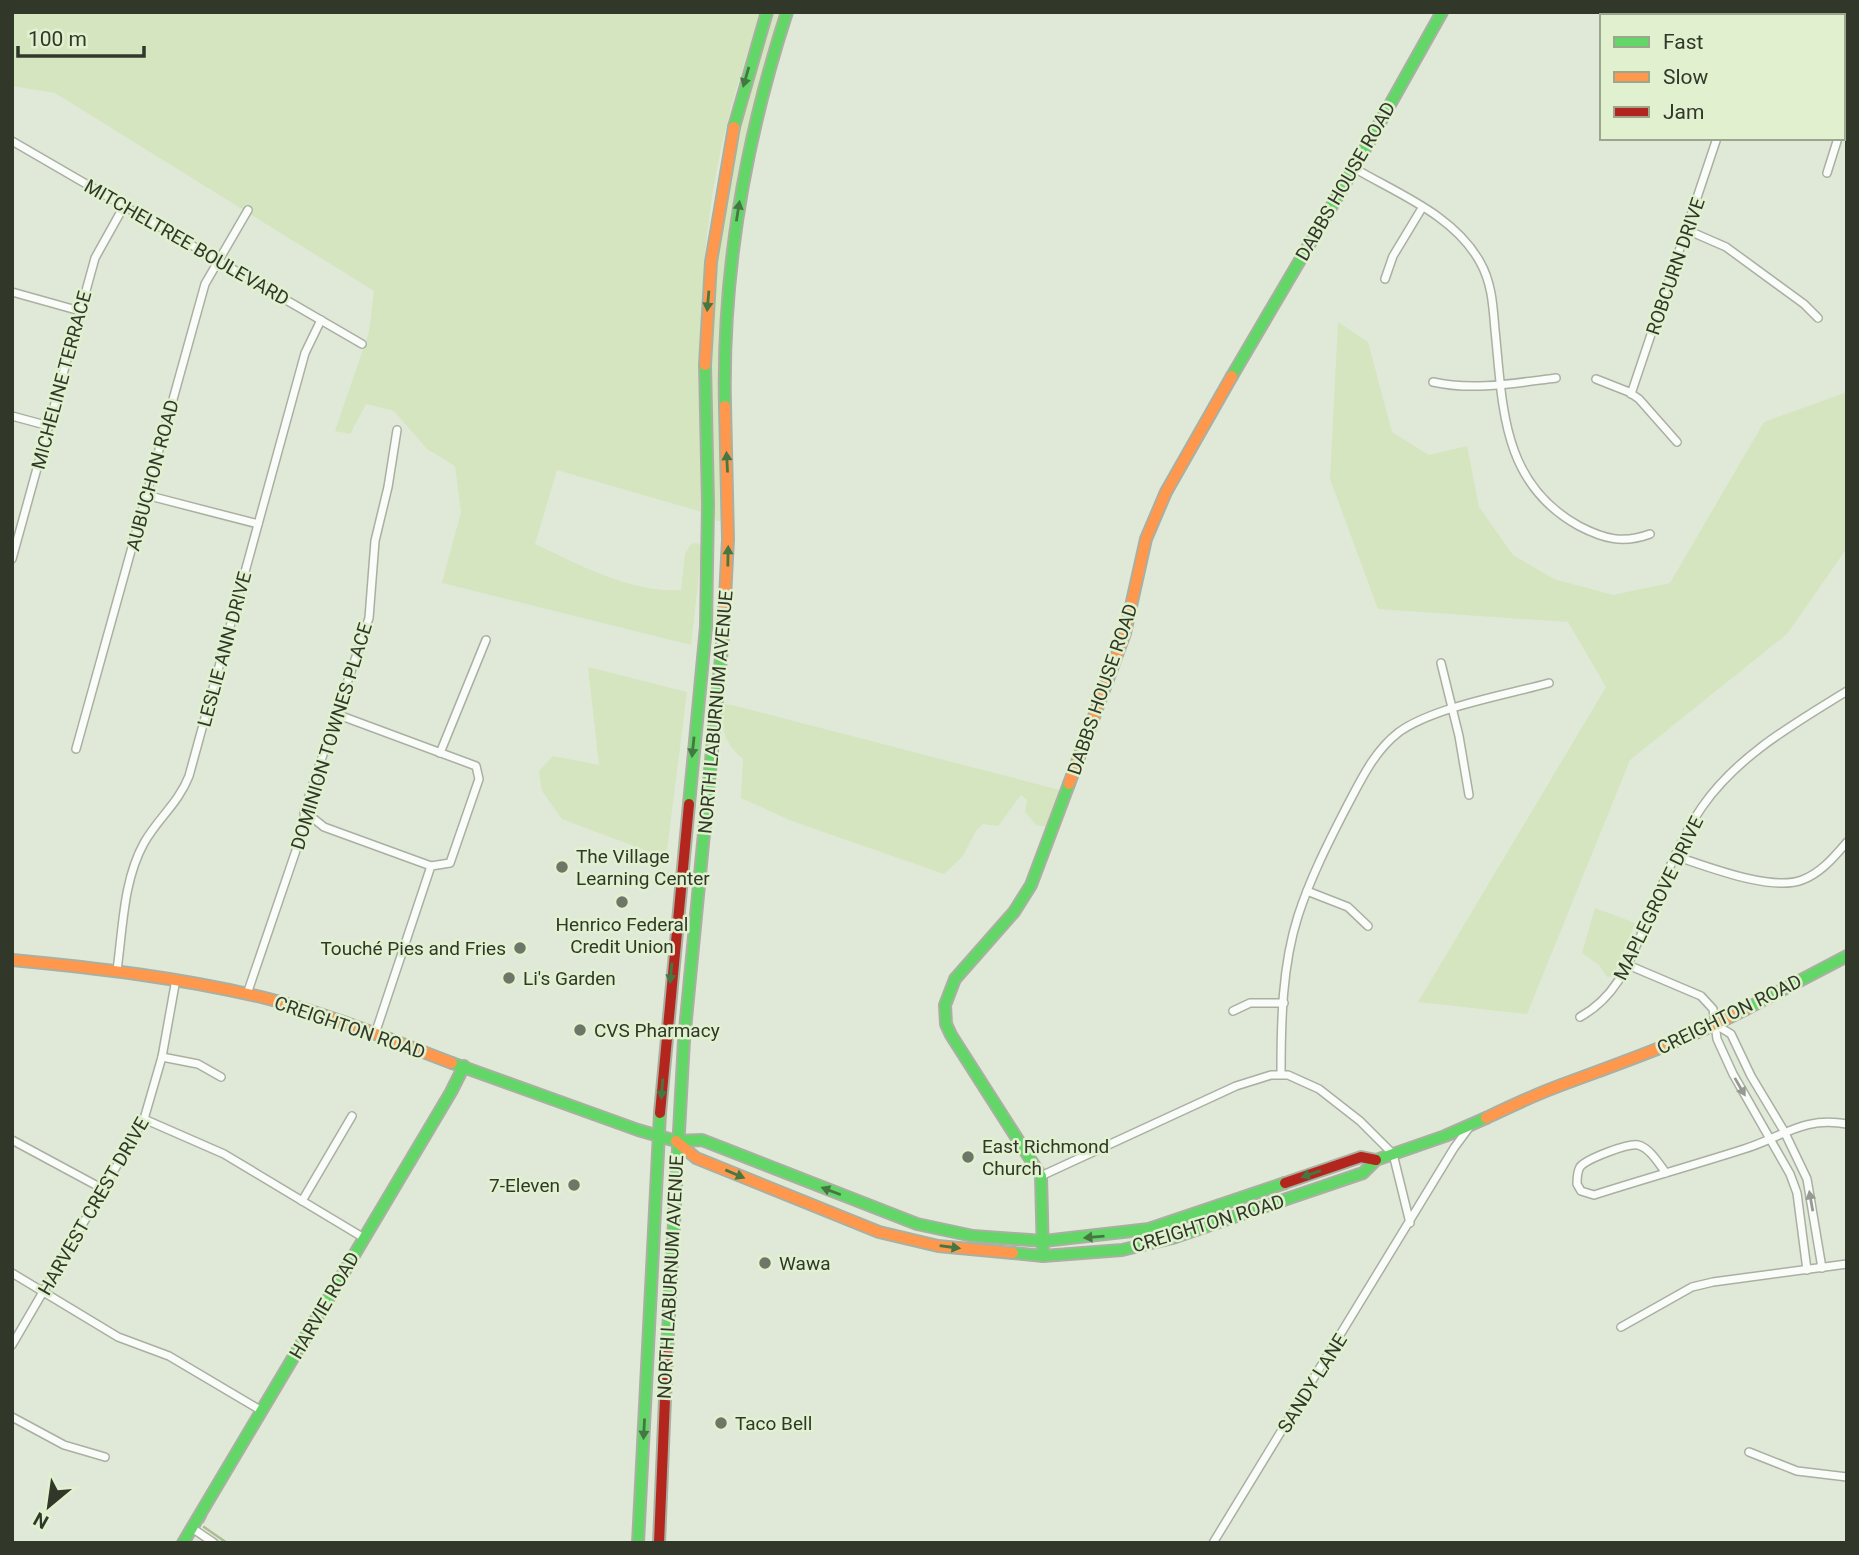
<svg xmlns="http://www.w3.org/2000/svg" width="1859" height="1555" viewBox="0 0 1859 1555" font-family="Roboto,sans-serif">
  <rect width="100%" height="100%" fill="#e0e9d7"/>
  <g fill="#d4e5c0">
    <path d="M12,12H761C747,54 733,97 723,140C695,261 699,389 702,512L557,470L535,544C581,565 629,593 681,590L685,554L691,544L697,543L702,547L691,645L442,583L461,512L455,466L427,449L394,411L366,404L350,434L335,431L369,332L374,291L55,93L12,86Z"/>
    <path d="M772,12H784L733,213L723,514L721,521H717L714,518C712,463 708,408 709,353C713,236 734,122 772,12Z"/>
    <path d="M1338,322L1368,342L1392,432L1429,455L1467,446L1479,507L1513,555L1554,579L1613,595L1670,583L1764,422L1847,392V548L1787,634L1630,760L1527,1014L1418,1002L1606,687L1568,622L1378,609L1330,479Z"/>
    <path d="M588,667L687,692L666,858L562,819L542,791L539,771L553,756L599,765Z"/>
    <path d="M725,704L732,705L1060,790L1047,827L1036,825L1025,812L1027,800L1021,795L998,826L983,824L976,831L962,857L944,874L792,821L741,798L743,759C724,743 719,727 725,704Z"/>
    <path d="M1595,908L1635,923L1620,963L1611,977H1607L1599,965L1582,953Z"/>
  </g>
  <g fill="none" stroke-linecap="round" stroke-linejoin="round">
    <g stroke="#aabe92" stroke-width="2.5">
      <path d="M203,1522L206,1516"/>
      <path d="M204,1527L227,1543"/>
    </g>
    <defs>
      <g id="street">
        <path d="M1759,16L1761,12"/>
        <path d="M1843,122L1847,111"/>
        <path d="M12,141L362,344"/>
        <path d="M1354,168C1398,194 1454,215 1480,262C1492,283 1493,306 1495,330C1503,406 1501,483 1579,526C1604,539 1623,544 1650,534"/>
        <path d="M1827,173L1838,138"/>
        <path d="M1687,230L1726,247L1804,304L1818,318"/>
        <path d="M1385,279L1393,256L1422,208"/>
        <path d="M12,292L80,311"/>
        <path d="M1596,379L1629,392L1639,399L1677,442"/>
        <path d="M1433,382C1473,391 1516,383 1556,378"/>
        <path d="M1631,394L1717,138"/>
        <path d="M12,416L49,426"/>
        <path d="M146,495L258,524"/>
        <path d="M12,559L95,258L124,206"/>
        <path d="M1441,663L1459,736L1469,795"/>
        <path d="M336,714L476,766L479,779L450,863L431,866L375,1034"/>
        <path d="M76,749L205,284L248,210"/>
        <path d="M440,753L486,640"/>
        <path d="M304,811L324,827L431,866"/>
        <path d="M1675,856C1706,866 1771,892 1802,880C1821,873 1834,857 1847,842"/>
        <path d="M1307,891L1348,907L1368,926"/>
        <path d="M1628,965L1701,996L1713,1009L1717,1039L1733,1074L1790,1174L1797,1193L1807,1270"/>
        <path d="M117,970C123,928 123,881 144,843C158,818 178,804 189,776L305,353L321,320"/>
        <path d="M247,994L305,824L304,811L369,618L375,541L388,487L397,430"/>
        <path d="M1233,1011L1250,1003H1284"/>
        <path d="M1580,1017C1618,996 1630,960 1646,923C1663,884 1678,842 1702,807C1738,755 1794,724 1847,691"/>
        <path d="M1716,1025L1731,1034L1751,1076L1784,1131L1807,1179L1822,1268"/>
        <path d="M162,1057L198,1064L221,1077"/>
        <path d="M1281,1074C1281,1022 1282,966 1298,916C1310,879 1327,845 1345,810C1360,782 1373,752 1399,732C1434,707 1506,695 1549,683"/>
        <path d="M144,1119L224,1154L364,1238"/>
        <path d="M12,1140L103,1189"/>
        <path d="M1666,1173C1659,1164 1650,1148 1638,1145C1628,1143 1586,1159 1580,1167C1577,1172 1577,1179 1577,1184L1581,1191L1594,1195C1644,1179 1694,1165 1744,1149C1783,1137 1803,1116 1847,1124"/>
        <path d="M1041,1176L1236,1086L1271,1075H1288L1319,1089L1360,1121L1393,1154L1410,1223"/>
        <path d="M302,1201L352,1116"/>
        <path d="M12,1273L118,1337L169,1356L262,1411"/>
        <path d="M1621,1327L1692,1287L1713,1282L1847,1264"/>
        <path d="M12,1345L144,1119L162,1057L176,979"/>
        <path d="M12,1417L64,1445L105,1457"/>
        <path d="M1749,1452L1797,1471L1847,1477"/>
        <path d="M192,1528L214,1543"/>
        <path d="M1213,1543L1454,1148L1471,1125"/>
      </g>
      <g id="fast">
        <path d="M734,127L767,12"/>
        <path d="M1232,376L1360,158L1442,12"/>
        <path d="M725,406C722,271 745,141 787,12"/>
        <path d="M689,804L706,627L708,504L705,365"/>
        <path d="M1746,1009L1847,956"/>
        <path d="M452,1063L638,1130L676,1141L702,1140L917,1224L973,1236L1044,1241L1149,1229L1285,1183"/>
        <path d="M1013,1253L1043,1256L1122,1250L1172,1238L1363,1173L1376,1160L1445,1136L1486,1118"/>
        <path d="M1043,1256L1041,1176L951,1035L946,1024L945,1005L955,979L1014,912L1031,885L1069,784"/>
        <path d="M667,1351L684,1040L723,637"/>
        <path d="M183,1543L451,1092L464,1066"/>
        <path d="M638,1543L660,1113"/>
      </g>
      <g id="slow">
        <path d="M705,365L711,262L734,127"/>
        <path d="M723,637L728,539L725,406"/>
        <path d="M1069,784L1125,633L1146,539L1166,492L1232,376"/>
        <path d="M12,960C98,968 182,978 265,998C329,1014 391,1040 452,1063"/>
        <path d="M1486,1118C1509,1107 1532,1096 1556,1087C1620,1063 1685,1041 1746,1009"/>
        <path d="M676,1141L696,1158L879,1232L938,1246L1013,1253"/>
      </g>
      <g id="jam">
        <path d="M660,1113L689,804"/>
        <path d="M1285,1183L1361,1157L1376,1160"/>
        <path d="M659,1543L667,1351"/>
      </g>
    </defs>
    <use href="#street" stroke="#a9b0a2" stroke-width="10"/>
    <use href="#fast" stroke="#a9b0a2" stroke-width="14"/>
    <use href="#slow" stroke="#a9b0a2" stroke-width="14"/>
    <use href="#jam" stroke="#a9b0a2" stroke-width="14"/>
    <use href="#street" stroke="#fafcf9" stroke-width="7"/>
    <use href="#fast" stroke="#63d668" stroke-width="10"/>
    <use href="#slow" stroke="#ff974d" stroke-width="10"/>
    <use href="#jam" stroke="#b3261e" stroke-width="10"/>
  </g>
  <defs><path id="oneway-solid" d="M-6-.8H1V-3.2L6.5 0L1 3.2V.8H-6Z" transform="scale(1.75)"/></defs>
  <g fill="#457743">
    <use href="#oneway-solid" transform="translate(746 77) rotate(106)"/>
    <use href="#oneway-solid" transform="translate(738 211) rotate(-81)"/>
    <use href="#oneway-solid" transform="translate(708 301) rotate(95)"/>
    <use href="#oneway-solid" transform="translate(727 462) rotate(-93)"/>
    <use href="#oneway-solid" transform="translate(728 556) rotate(-89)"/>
    <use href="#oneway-solid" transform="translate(693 747) rotate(96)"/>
    <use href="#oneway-solid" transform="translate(671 973) rotate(95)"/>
    <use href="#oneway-solid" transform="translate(662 1089) rotate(94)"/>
    <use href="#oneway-solid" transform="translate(735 1174) rotate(23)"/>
    <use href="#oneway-solid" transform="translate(1311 1174) rotate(161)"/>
    <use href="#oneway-solid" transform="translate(831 1191) rotate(-159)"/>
    <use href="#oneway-solid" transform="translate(1094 1237) rotate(175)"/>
    <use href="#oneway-solid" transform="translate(950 1247) rotate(8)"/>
    <use href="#oneway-solid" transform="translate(644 1429) rotate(93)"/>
  </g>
  <g fill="#969a92">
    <use href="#oneway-solid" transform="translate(1740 1087) rotate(60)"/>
    <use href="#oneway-solid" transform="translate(1811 1201) rotate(-100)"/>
  </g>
  <g fill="#6e7667" stroke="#e1f1cf" stroke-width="2.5">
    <circle cx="562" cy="867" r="7"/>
    <circle cx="622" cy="902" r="7"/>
    <circle cx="520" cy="948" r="7"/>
    <circle cx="509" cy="978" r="7"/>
    <circle cx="580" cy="1030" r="7"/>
    <circle cx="968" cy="1157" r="7"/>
    <circle cx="574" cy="1185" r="7"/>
    <circle cx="765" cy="1263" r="7"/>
    <circle cx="721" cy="1423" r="7"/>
  </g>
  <g text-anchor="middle" stroke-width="5" stroke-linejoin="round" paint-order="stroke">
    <g font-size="19" fill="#31382a" stroke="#e1f1cf">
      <text transform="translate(1345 181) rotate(-60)" y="7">DABBS HOUSE ROAD</text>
      <text transform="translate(187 242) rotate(30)" y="7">MITCHELTREE BOULEVARD</text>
      <text transform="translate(1675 266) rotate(-71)" y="7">ROBCURN DRIVE</text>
      <text transform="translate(61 380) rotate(-75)" y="7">MICHELINE TERRACE</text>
      <text transform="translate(152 475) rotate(-75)" y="7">AUBUCHON ROAD</text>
      <text transform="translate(224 649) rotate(-75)" y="7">LESLIE ANN DRIVE</text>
      <text transform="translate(1102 689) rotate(-71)" y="7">DABBS HOUSE ROAD</text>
      <text transform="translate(715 712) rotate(-85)" y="7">NORTH LABURNUM AVENUE</text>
      <text transform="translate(331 736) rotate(-73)" y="7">DOMINION TOWNES PLACE</text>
      <text transform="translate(1658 898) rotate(-64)" y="7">MAPLEGROVE DRIVE</text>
      <text transform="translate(1729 1014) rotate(-26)" y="7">CREIGHTON ROAD</text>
      <text transform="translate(350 1027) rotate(19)" y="7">CREIGHTON ROAD</text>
      <text transform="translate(93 1206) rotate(-60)" y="7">HARVEST CREST DRIVE</text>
      <text transform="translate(1208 1223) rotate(-17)" y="7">CREIGHTON ROAD</text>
      <text transform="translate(670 1277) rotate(-87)" y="7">NORTH LABURNUM AVENUE</text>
      <text transform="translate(324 1305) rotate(-60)" y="7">HARVIE ROAD</text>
      <text transform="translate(1312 1383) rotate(-58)" y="7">SANDY LANE</text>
    </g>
    <g font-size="19" fill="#31382a" stroke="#e1f1cf" text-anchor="start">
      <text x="576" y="863">The Village<tspan x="576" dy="22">Learning Center</tspan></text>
      <text x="622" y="931" text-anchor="middle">Henrico Federal<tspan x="622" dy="22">Credit Union</tspan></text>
      <text x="506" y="955" text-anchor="end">Touché Pies and Fries</text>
      <text x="523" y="985">Li's Garden</text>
      <text x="594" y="1037">CVS Pharmacy</text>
      <text x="982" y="1153">East Richmond<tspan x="982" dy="22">Church</tspan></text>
      <text x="560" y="1192" text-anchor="end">7-Eleven</text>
      <text x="779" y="1270">Wawa</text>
      <text x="735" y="1430">Taco Bell</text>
    </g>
  </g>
  <rect width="1859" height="1555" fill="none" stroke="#31382a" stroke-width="28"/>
  <rect x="1600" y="14" width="245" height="126" fill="#e1f1cf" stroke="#9ba78d" stroke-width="2"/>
  <rect x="1614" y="37" width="35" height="10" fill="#63d668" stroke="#9ba78d" stroke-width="2"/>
  <text x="1663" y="49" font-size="21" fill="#31382a">Fast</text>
  <rect x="1614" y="72" width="35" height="10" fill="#ff974d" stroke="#9ba78d" stroke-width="2"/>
  <text x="1663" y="84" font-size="21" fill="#31382a">Slow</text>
  <rect x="1614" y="107" width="35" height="10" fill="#b3261e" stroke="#9ba78d" stroke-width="2"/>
  <text x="1663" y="119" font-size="21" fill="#31382a">Jam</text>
  <g transform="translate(49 1506) rotate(209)" stroke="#e1f1cf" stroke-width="5" paint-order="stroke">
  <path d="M0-5L12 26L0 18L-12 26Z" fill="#31382a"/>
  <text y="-10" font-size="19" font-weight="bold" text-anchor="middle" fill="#31382a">N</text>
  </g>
  <path d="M18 46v10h126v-10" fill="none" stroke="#31382a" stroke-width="3.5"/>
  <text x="28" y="46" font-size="21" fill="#31382a" stroke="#e1f1cf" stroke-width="5" paint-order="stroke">100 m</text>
</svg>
